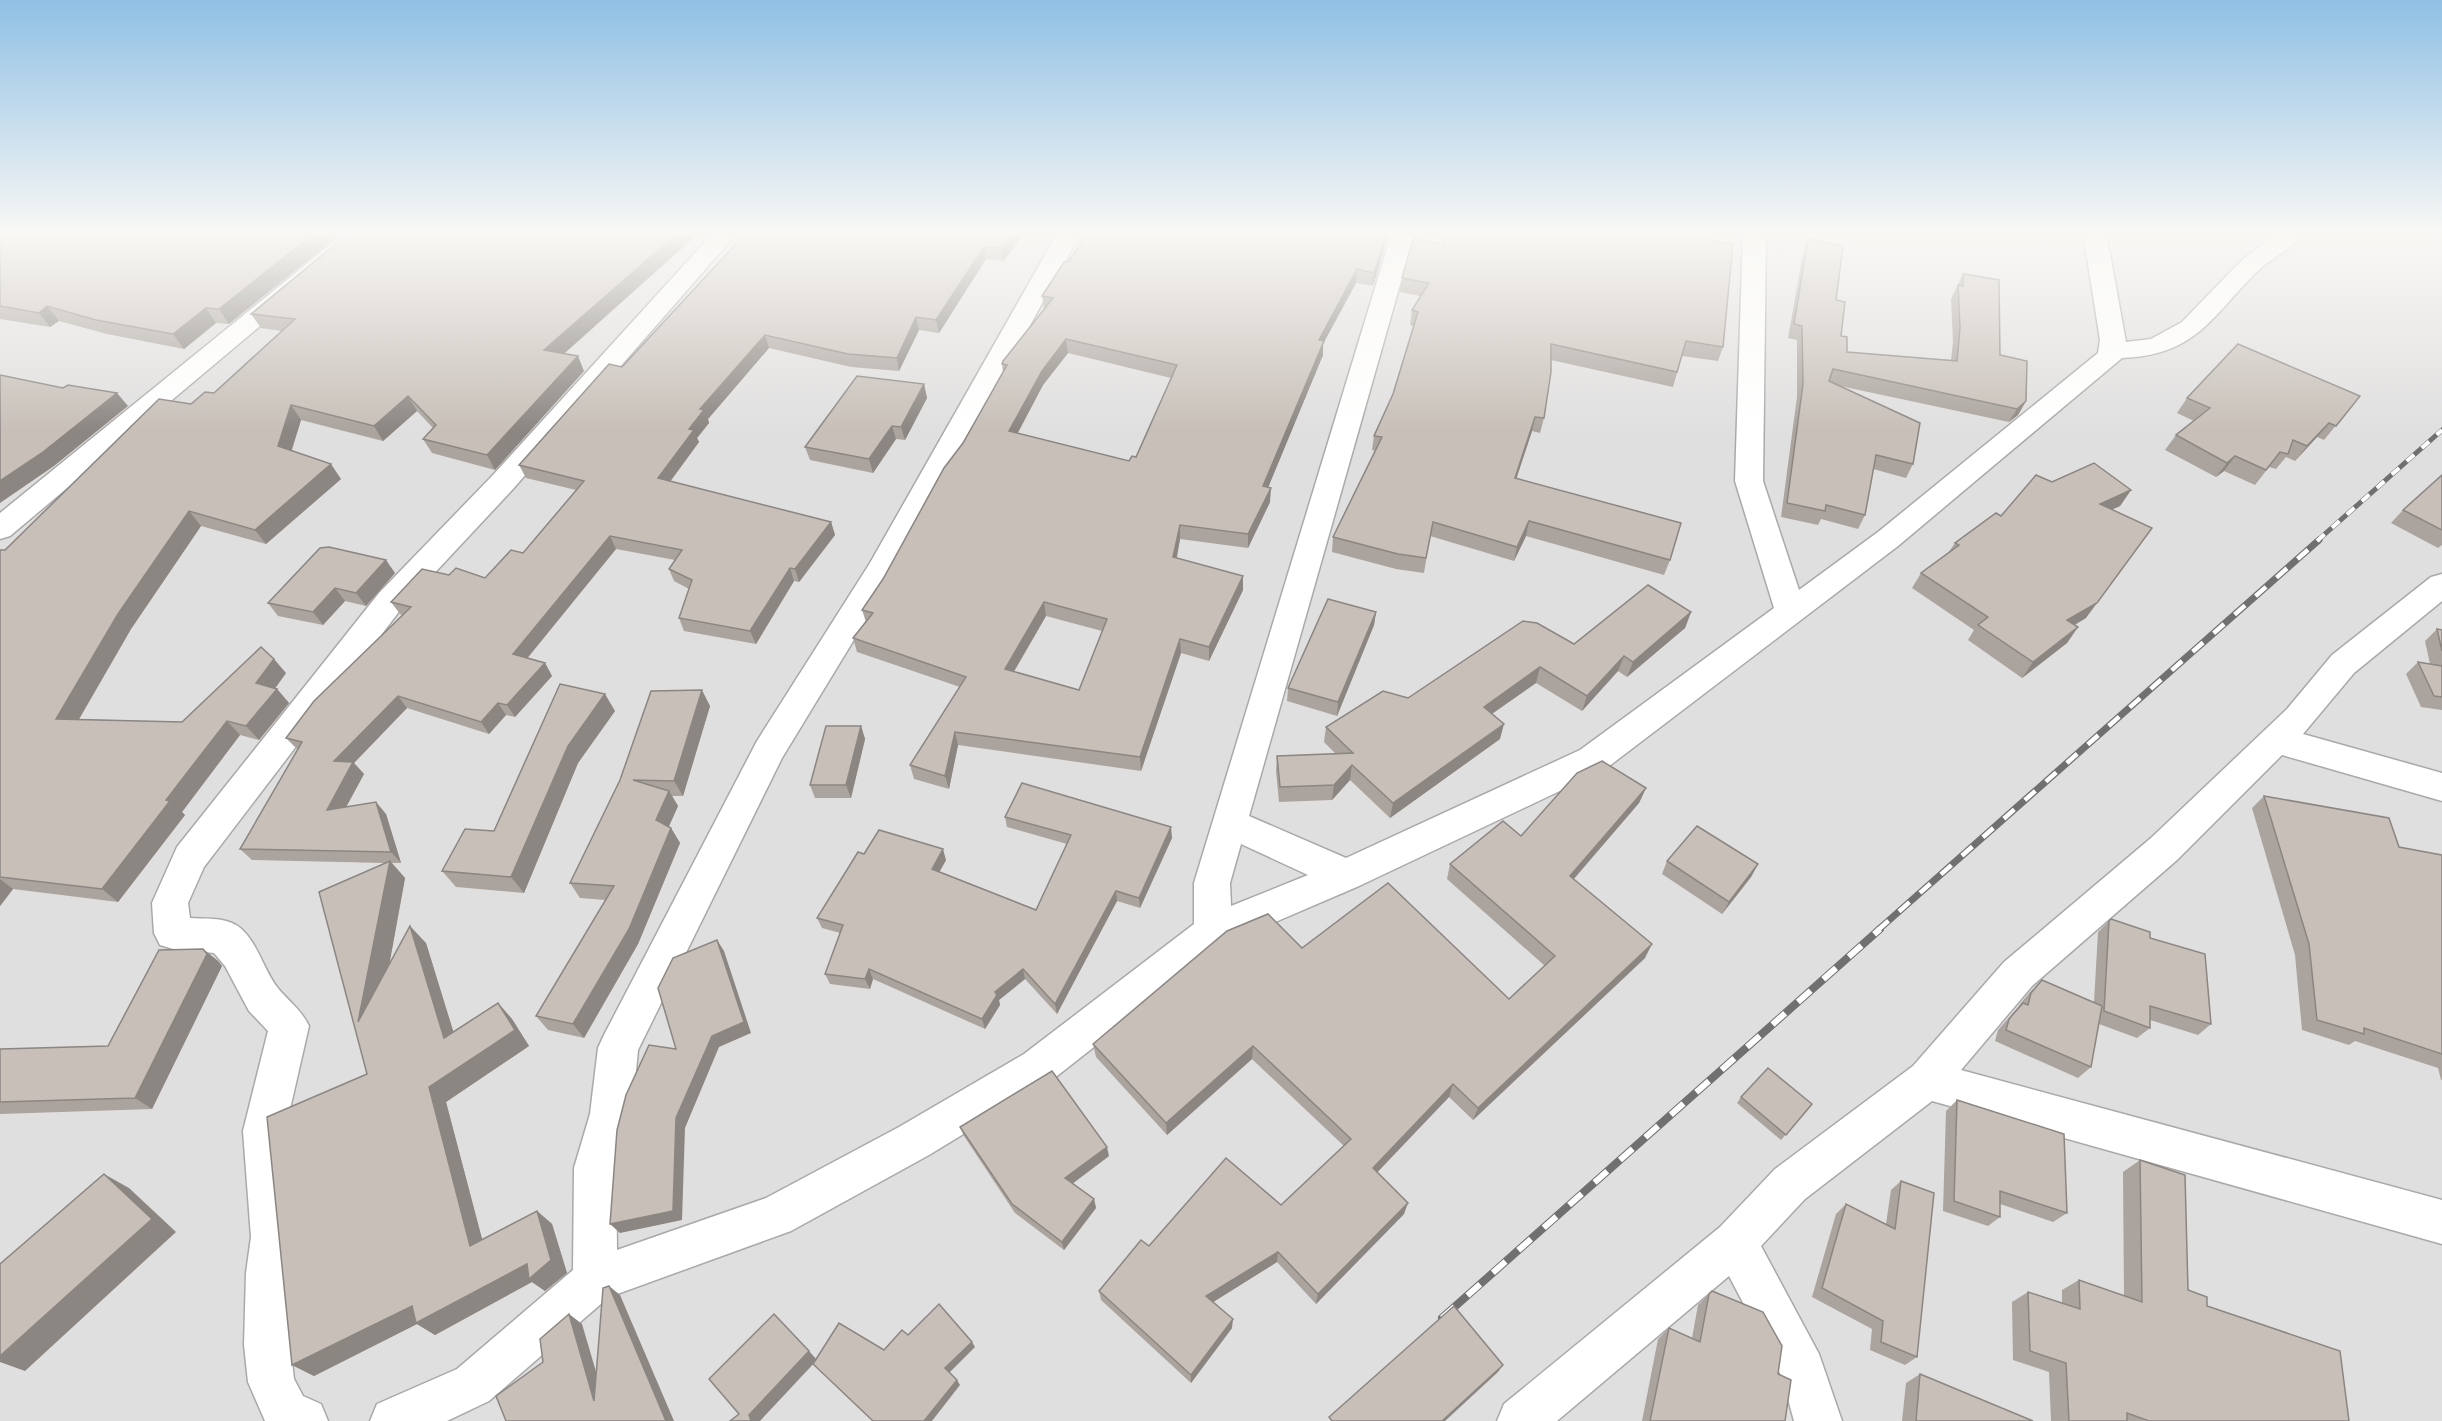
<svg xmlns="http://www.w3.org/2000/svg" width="2442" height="1421" viewBox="0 0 2442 1421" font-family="Karla,sans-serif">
  <rect width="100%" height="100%" fill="#f2efe9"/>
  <rect fill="#e0dfdf" x="0" y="232" width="2442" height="1189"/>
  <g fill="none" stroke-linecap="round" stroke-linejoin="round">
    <defs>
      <g id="minor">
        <path d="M346,232H372L10,536L0,539V513Z"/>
        <path d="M714,232H738L513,489L401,609L204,867L188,903L190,918C204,919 223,917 236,925C256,937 263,969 277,987C288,1001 301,1009 309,1026L285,1131L295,1237L290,1273V1345L294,1379L303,1396L321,1404L328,1421H265L248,1382L244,1345L246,1273L251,1237L243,1131L268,1031L249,1011L225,966L214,953L173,949L160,945L154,933L152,903L177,847L379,593L493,475Z"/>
        <path d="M1058,232H1081L897,569L782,758L638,1050L632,1114L616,1168L617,1250L766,1198L899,1127L1024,1054L1194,924V883L1392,232H1415L1249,816L1346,858L1580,750L1774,608L1735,481L1743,232H1766L1763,481L1799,590L1878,532L2098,353L2100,340L2083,232H2106L2126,342L2151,339L2182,322L2240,262L2278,232H2304C2294,247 2275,256 2261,268C2212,314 2199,355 2122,358L1898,546L1604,770L1359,886L1226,943L1052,1080L929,1155L791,1231L609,1297L489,1401L447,1421H370L377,1404L457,1369L573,1270L574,1168L590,1114L598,1048L604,1035L757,741L870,563ZM1241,844L1308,875L1231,906L1230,883Z"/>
        <path d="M2442,574V601L2354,673L2303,734L2442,773V801L2282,755L2177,860L2032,986L1961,1070L2442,1200V1244L1932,1101L1805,1199L1761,1246L1819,1354L1842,1421H1794L1782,1377L1729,1276L1557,1421H1497L1504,1404L1720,1227L1775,1169L1913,1066L2004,962L2151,838L2287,709L2332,655L2431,577Z"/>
      </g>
    </defs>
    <use href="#minor" stroke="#a9a9a9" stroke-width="3"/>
    <use href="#minor" fill="#fff" fill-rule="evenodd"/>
    <defs>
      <path id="rail-far2" d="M2317,541L2442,430"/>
      <path id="rail-far1" d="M1878,930L2319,540"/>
      <path id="rail" d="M1442,1318L1880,929"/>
    </defs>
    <use href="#rail-far2" stroke="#707070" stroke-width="5"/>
    <use href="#rail-far1" stroke="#707070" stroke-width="7"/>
    <use href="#rail" stroke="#707070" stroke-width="8"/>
    <use href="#rail-far2" stroke="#fff" stroke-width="4" stroke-dasharray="10" stroke-linecap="butt"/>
    <use href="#rail-far1" stroke="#fff" stroke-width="4.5" stroke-dasharray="14" stroke-linecap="butt"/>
    <use href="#rail" stroke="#fff" stroke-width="6" stroke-dasharray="17" stroke-linecap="butt"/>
  </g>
  <g fill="#aba49e" fill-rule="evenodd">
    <path d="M1,232H343L229,324L216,323L184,349L107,334L59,321L50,327L0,319V233Z"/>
    <path d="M350,232H700L564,354L584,371L495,470L432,453L423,439L433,428L417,411L383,441L301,420L292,450L341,479L266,544L201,526L131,629L79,719L182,722L286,673L275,688L277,689L289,703L259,740L240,735L182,812L185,815L118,902L13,889L0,906V550H5L191,404L214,393L282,331L261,328L251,314Z"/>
    <path d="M1026,232L1003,261L986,259L939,333L919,330L899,371L851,367L769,348L708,419L709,423L697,438L699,442L670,482L831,522L835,535L799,582L794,581L756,644L684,631L679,618L689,589L674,581L669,569L675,560L616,549L527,658L545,663L552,676L515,717L506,715L489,734L407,708L354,763L364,774L346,807L386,814L401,863H392L405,878L389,965L426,943L453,1032L498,1003L512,1019L529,1046L446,1102L482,1239L537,1211L552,1224L567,1273L545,1291L532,1282L435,1335L417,1324L314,1376L292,1365L367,1074L384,863L252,860L240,849L298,750L286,738L402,615L400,614L391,602L485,578L523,553L576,490L526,478L519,465L622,367Z"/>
    <path d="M1088,232H1372L1371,234L1384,250L1373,286L1356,283L1323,344V355L1268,487L1270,502L1248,548L1180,539L1177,558L1243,576V590L1209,661L1181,653L1141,771L958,745L949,789L914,779L910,765L960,687L857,652L853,638L866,622L862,610L883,579L1003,373L1002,364L1044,309L1042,296L1087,235ZM1068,353L1171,378L1136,457L1129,461L1018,433L1043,385ZM1046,616L1102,631L1079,690L1014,672Z"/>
    <path d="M1808,239L1836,300L1841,336L1847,352L1951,360L1953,342L1951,299L1963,274L2000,355L2026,401L2018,415L2009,422L1840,386L1913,464L1906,478L1873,469L1865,515L1858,529L1821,519L1818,525L1781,517L1797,397V340L1788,338L1803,253Z"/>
    <path d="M1711,240L1723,347L1718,361L1682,356L1673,387L1551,360L1544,418L1540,433L1532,431L1516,478L1670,560L1664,575L1526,536L1514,561L1430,536L1424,573L1396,569L1332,552L1333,537L1376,451L1372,450L1374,436L1393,394L1414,326L1410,325L1412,310L1420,296L1400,292L1402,278L1444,244Z"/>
    <path d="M924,384L927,398L905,440L896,439L873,473L810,460L805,447Z"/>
    <path d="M2360,396L2324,440L2317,437L2295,461L2286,457L2276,469L2269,467L2255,485L2224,471L2216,477L2165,450L2176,435L2194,421L2177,413L2187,398Z"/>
    <path d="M2442,475V545L2438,548L2391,523L2403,510Z"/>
    <path d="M2052,482L2131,490L2120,506L2111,510L2086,618L2075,625L2078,627L2067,643L2022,678L1968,640L1974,630L1912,588L1921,573L1948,553L1955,543L2001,516Z"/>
    <path d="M395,573L366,606L345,601L323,625L278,616L268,603Z"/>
    <path d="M1376,612L1374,625L1337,716L1287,701L1288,688Z"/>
    <path d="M1691,612L1685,628L1627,677L1618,671L1582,711L1536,683L1492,714L1500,739L1390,818L1350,780L1332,800L1279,802L1276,771L1277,756L1336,754L1324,742L1326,727L1408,698L1574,644Z"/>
    <path d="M2437,629L2442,630V710L2421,707L2406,674L2418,662L2430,664L2425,641Z"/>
    <path d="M710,706L683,796H672L678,806L669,826L671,828L680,843L638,944L584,1038L548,1030L536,1016L606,900L580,898L570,883L620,780Z"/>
    <path d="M615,711L578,763L524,893L456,887L442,871L494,831Z"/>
    <path d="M861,726L865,739L851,798H815L810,785Z"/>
    <path d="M1646,788L1639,803L1574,879L1645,958L1473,1120L1449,1097L1377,1172L1404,1214L1316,1304L1277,1262L1213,1302L1232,1328L1191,1383L1101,1300L1099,1291L1149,1246L1281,1205L1344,1146L1252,1059L1167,1135L1096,1057L1093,1044L1302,948L1509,999L1545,966L1447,879L1450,864L1521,836Z"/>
    <path d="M2264,796L2399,847L2442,855V1080H2441L2438,1068L2355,1041L2349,1045L2302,1030L2295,955L2252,808Z"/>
    <path d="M1005,817L1172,838L1140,908L1117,901L1057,1014L1025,979L999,1000L1000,1005L985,1029L873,979L870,989L830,984L825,974L840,933L822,928L817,918L864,854L946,860L939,872L1036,910L1067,844L1007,827Z"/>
    <path d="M1667,861L1758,864L1751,877L1722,914L1662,874Z"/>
    <path d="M2111,919L2150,938L2211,1024L2198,1035L2150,1020V1028L2137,1038L2099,1024L2091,1067L2078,1078L1995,1041L1998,1030L2019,1006L2020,1004L2030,992L2042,980L2094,1002L2098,932Z"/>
    <path d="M203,949L218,961L222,966L152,1109L0,1114V1049L108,1046Z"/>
    <path d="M1741,1097L1812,1104L1781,1140L1737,1103Z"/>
    <path d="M1957,1100L2067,1213L2053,1222L2000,1204V1217L1988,1226L1943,1211L1946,1111Z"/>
    <path d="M960,1127L1109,1156L1073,1183L1094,1199L1096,1208L1064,1250L1015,1213L964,1136Z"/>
    <path d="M2140,1160L2188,1290L2349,1421H2051L2049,1372L2013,1360L2012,1302L2028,1292L2062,1304V1290L2079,1280L2124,1296L2123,1172Z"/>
    <path d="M1901,1181L1917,1357L1905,1365L1870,1350L1872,1329L1812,1297L1836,1214L1846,1204L1886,1224L1891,1190Z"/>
    <path d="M1709,1294L1778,1374L1785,1421H1642L1658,1339L1669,1328L1692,1338L1698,1305Z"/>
    <path d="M1920,1374L2033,1421H1902L1906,1383Z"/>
  </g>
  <g fill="#8b8681">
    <path d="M316,232H343L229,324L219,309Z"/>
    <path d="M679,232H700L551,365L544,350Z"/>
    <path d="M1015,232H1026L1003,261L1001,248Z"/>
    <path d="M1386,236L1384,250L1373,286L1374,273Z"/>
    <path d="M984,247L986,259L939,333L936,320Z"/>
    <path d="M1357,269L1356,283L1323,344V355L1263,500V486L1319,340Z"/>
    <path d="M47,306L59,321L50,327L39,313Z"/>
    <path d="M206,308L216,323L184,349L173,334Z"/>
    <path d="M916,317L919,330L899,371L897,358Z"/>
    <path d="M765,335L769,348L708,419L709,423L697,438L699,442L663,491L658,478L700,409Z"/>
    <path d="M1066,339L1068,353L1043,385L1011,445L1009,431L1042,371Z"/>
    <path d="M578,356L584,371L495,470L487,455Z"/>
    <path d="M924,384L927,398L905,440L901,427Z"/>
    <path d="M117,393L128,406L54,466L0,503V481Z"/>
    <path d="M408,396L417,411L383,441L374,426Z"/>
    <path d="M2026,401L2018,415L2009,422L2017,409Z"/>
    <path d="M291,405L301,420L288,461L278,446Z"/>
    <path d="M1535,417L1532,431L1512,492L1515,478Z"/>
    <path d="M2329,423L2317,437L2295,461L2307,446Z"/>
    <path d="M892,426L896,439L873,473L869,459Z"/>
    <path d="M2235,456L2224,471L2216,477L2227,463Z"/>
    <path d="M331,464L341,479L266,544L255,530Z"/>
    <path d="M1271,488L1270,502L1248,548V534Z"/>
    <path d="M2131,490L2120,506L2089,520L2100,504Z"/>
    <path d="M189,511L201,526L131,629L71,733L56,719L118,614Z"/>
    <path d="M1529,521L1526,536L1514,561L1517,547Z"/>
    <path d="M831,522L835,535L799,582L795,569Z"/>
    <path d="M1180,525V539L1174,571L1173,557Z"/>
    <path d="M610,536L616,549L521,666L513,654Z"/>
    <path d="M386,560L395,573L366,606L356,593Z"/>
    <path d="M790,568L794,581L756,644L750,631Z"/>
    <path d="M1243,576V590L1209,661V647Z"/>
    <path d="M335,588L345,601L323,625L313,612Z"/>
    <path d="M1044,602L1046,616L1007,683L1005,669Z"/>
    <path d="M2097,603L2086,618L2056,635L2067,620Z"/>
    <path d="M1376,612L1374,625L1337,716L1338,702Z"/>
    <path d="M1691,612L1685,628L1627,677L1633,662Z"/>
    <path d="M2078,627L2067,643L2022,678L2033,662Z"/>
    <path d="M1180,639L1181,653L1141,771L1140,757Z"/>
    <path d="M1624,656L1618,671L1582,711L1587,696Z"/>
    <path d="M274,659L286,673L269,697L256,683Z"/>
    <path d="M545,663L552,676L515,717L507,705Z"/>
    <path d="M1540,667L1536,683L1480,722L1484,707Z"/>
    <path d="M277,689L289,703L259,740L246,726Z"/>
    <path d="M702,690L710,706L683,796L674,781Z"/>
    <path d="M605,694L615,711L578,763L524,893L511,877L568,746Z"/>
    <path d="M398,696L407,708L354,763L364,774L338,822L327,810L334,761Z"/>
    <path d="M498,703L506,715L489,734L481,722Z"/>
    <path d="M227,721L240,735L182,812L185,815L118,902L102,889L166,800Z"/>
    <path d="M1504,724L1500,739L1390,818L1393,803Z"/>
    <path d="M861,726L865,739L851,798L846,785Z"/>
    <path d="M955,732L958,745L949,789L945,776Z"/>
    <path d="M1352,765L1350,780L1332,800L1334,785Z"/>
    <path d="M1646,788L1639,803L1564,890L1570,876Z"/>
    <path d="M669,791L678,806L665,835L656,820Z"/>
    <path d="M376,802L386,814L401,863L391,852Z"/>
    <path d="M1171,827L1172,838L1140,908L1139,898Z"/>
    <path d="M671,828L680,843L638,944L584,1038L573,1024Z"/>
    <path d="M943,849L946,860L935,880L932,869Z"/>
    <path d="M390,861L405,878L376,1038L358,1022Z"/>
    <path d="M1758,864L1751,877L1722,914L1729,902Z"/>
    <path d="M0,879L13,889L0,906Z"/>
    <path d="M1116,891L1117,901L1057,1014L1055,1004Z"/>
    <path d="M410,926L426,943L460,1053L444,1038Z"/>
    <path d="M717,940L724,951L751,1033L719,1047L685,1128L682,1220L620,1233L610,1224Z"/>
    <path d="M1652,944L1645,958L1473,1120L1478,1108Z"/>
    <path d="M203,949L218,961L222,966L152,1109L135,1098Z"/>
    <path d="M869,969L873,979L870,989L865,979Z"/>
    <path d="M1023,969L1025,979L999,1000L1000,1005L985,1029L982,1019L995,992Z"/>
    <path d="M498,1003L512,1019L529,1046L446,1102L487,1258L470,1246L429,1087Z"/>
    <path d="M1253,1046L1252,1059L1167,1135L1166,1123Z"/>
    <path d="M1453,1084L1449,1097L1370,1180L1373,1168Z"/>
    <path d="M1107,1147L1109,1156L1068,1187L1065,1178Z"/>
    <path d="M104,1174L129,1188L176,1232L25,1371L0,1362V1356Z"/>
    <path d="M1094,1199L1096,1208L1064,1250L1062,1242Z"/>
    <path d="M1408,1203L1404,1214L1316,1304L1318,1294Z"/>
    <path d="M537,1211L552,1224L567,1273L545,1291L532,1282L435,1335L417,1324L314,1376L292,1365Z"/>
    <path d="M1278,1252L1277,1262L1207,1306L1206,1296Z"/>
    <path d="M609,1286L620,1295L674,1421H666Z"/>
    <path d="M569,1314L582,1324L607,1409L594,1401Z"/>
    <path d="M1233,1319L1232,1328L1191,1383V1375Z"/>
    <path d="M972,1342L975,1347L948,1374L945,1368Z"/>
    <path d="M809,1351L817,1360L760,1421H751L749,1415Z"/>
    <path d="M1503,1365L1498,1372L1445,1421H1442Z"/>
    <path d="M957,1380L960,1385L932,1421H924Z"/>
  </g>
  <g fill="#c7bfb8" stroke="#8b8681" stroke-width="1.5" fill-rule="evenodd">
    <path d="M1,232H316L219,309L206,308L173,334L96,320L47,306L39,313L0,306V233Z"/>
    <path d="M350,232H679L544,350L578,356L487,455L423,439L436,425L408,396L374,426L291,405L278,446L331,464L255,530L189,511L118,614L56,719L182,722L261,647L274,659L256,683L277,689L246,726L227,721L166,800L170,801L102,889L0,877V550H5L159,399L191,404L205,392L214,393L295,319L251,314Z"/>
    <path d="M747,232H1015L1001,248L984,247L936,320L916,317L897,358L848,354L765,335L700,409L704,410L689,429L694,430L658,478L831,522L795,569L790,568L750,631L679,618L692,580L669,569L682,550L610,536L513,654L545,663L507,705L498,703L481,722L398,696L334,761L353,762L327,810L376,802L391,852L240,849L302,742L286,738L314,701L411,607L391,602L422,569L449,575L456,568L485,578L511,550L523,553L584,481L519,465L609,364L622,367Z"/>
    <path d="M1088,232H1367V233L1386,236L1374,273L1357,269L1319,340L1324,341L1263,486L1271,488L1248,534L1180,525L1173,557L1243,576L1209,647L1180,639L1140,757L955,732L945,776L910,765L966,677L853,638L873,613L862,610L883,579L944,468L963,443L1007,365L1002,364L1003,361L1053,298L1042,296L1064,262H1068L1087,235ZM1066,339L1177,365L1136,457L1132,456L1129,461L1009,431L1042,371ZM1044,602L1107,619L1079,690L1005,669Z"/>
    <path d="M1446,232H1714L1711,240L1733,244L1723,347L1686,341L1677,372L1551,344V372L1544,418L1535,417L1515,478L1681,523L1670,560L1529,521L1517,547L1433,522L1426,558L1398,554L1333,537L1382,437L1374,436L1393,394L1407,348L1418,312L1412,310L1429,283L1402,278L1413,239L1444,244Z"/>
    <path d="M1808,239L1843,246L1836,300L1845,302L1841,336L1847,337V352L1957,361L1960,328L1958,285L1963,286V274L1999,280L2000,355L2027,361L2026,401L2017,409L1833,369L1829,381L1920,423L1913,464L1876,455L1865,515L1826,505L1825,511L1787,503L1803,384L1802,326L1794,324Z"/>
    <path d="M2238,344L2360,396L2336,426L2329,423L2307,446L2293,440L2288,454L2280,452L2266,470L2235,456L2227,463L2176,435L2210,408L2187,398Z"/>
    <path d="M0,375L63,388L68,385L117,393L43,452L0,481Z"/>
    <path d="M857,376L924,384L901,427L892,426L869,459L805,447Z"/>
    <path d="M2094,463L2131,490L2100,504L2152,528L2097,603L2067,620L2078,627L2033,662L1978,625L1988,617L1921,573L1959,545L1955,543L1996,513L2001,516L2036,475L2052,482Z"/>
    <path d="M2442,475V530L2403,510Z"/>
    <path d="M329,547L386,560L356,593L335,588L313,612L268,603L320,548Z"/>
    <path d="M1648,585L1691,612L1633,662L1624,656L1587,696L1540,667L1484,707L1504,724L1393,803L1352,765L1334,785L1280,787L1277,756L1353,753L1326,727L1383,691L1408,698L1523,621L1537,623L1574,644Z"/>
    <path d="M1328,599L1376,612L1338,702L1288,688Z"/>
    <path d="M2437,629L2442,630V651Z"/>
    <path d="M2418,662L2442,666V697L2434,696Z"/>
    <path d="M560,684L605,694L568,746L511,877L442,871L465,829L494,831Z"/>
    <path d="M702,690L674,781L633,780L669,791L656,820L671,828L629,929L573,1024L536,1016L614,886L570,883L620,780L651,691Z"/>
    <path d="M826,726H861L846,785H810Z"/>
    <path d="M1602,761L1646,788L1570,876L1652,944L1478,1108L1453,1084L1373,1168L1408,1203L1318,1294L1278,1252L1206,1296L1233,1319L1191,1375L1099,1291L1141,1240L1149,1246L1226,1158L1281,1205L1351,1139L1253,1046L1166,1123L1093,1044L1227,931L1268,914L1302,948L1388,883L1509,999L1555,956L1450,864L1503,821L1521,836L1577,773Z"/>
    <path d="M1022,783L1171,827L1139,898L1116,891L1055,1004L1023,969L995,992L997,995L982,1019L869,969L865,979L825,974L843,925L817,918L858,852L864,854L879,830L943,849L932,869L1036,910L1071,835L1005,817Z"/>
    <path d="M2264,796L2389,818L2399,847L2442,855V1054L2364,1028V1034L2317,1020L2309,944Z"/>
    <path d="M1697,826L1758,864L1729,902L1667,861Z"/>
    <path d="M390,861L358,1022L410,926L444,1038L498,1003L515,1030L429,1087L470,1246L537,1211L551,1260L529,1279L527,1264L416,1323L412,1306L292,1365L267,1117L367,1074L319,892Z"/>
    <path d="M2111,919L2150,932V938L2205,954L2211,1024L2150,1006V1028L2104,1011L2109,921Z"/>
    <path d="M717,940L744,1022L712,1036L676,1118L673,1211L610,1224L617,1130L626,1095L649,1045L676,1049L658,988L673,958Z"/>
    <path d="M203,949L207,954L135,1098L0,1102V1049L108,1046L159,950Z"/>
    <path d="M2042,980L2102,1006L2091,1067L2006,1030L2009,1019L2023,1003L2028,1005L2031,993Z"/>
    <path d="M1768,1068L1812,1104L1786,1135L1741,1097Z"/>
    <path d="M1052,1071L1107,1147L1065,1178L1094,1199L1062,1242L1012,1204L960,1127Z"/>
    <path d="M1957,1100L2064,1134L2067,1213L2000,1191V1217L1954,1201Z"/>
    <path d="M2140,1160L2185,1175L2188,1290L2207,1297V1306L2340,1351L2349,1421H2149L2127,1413V1421H2069L2066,1363L2030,1351L2028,1292L2080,1309L2079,1280L2142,1302Z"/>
    <path d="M104,1174L152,1219L0,1356V1264Z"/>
    <path d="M1901,1181L1934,1193L1917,1357L1881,1342L1883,1321L1822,1288L1846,1204L1895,1229Z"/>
    <path d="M609,1286L666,1421H506L496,1396L543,1362L540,1339L569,1314L594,1401L603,1288Z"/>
    <path d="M1712,1291L1763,1312L1782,1346L1778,1374L1791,1380L1785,1421H1650L1669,1328L1700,1342L1709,1294Z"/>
    <path d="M939,1304L972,1342L945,1368L957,1380L924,1421H873L813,1364L839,1323L884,1350L902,1330L908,1335Z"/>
    <path d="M1454,1306L1503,1365L1442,1421H1332L1329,1417Z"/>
    <path d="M774,1314L809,1351L749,1415L751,1421H730L739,1414L709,1379Z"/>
    <path d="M1920,1374L2033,1421H1916Z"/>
  </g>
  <linearGradient id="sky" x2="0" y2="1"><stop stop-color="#8fc0e4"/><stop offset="0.54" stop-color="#f9f8f5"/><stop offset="1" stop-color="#f9f8f5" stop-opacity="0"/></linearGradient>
  <rect width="2442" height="431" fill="url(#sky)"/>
</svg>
